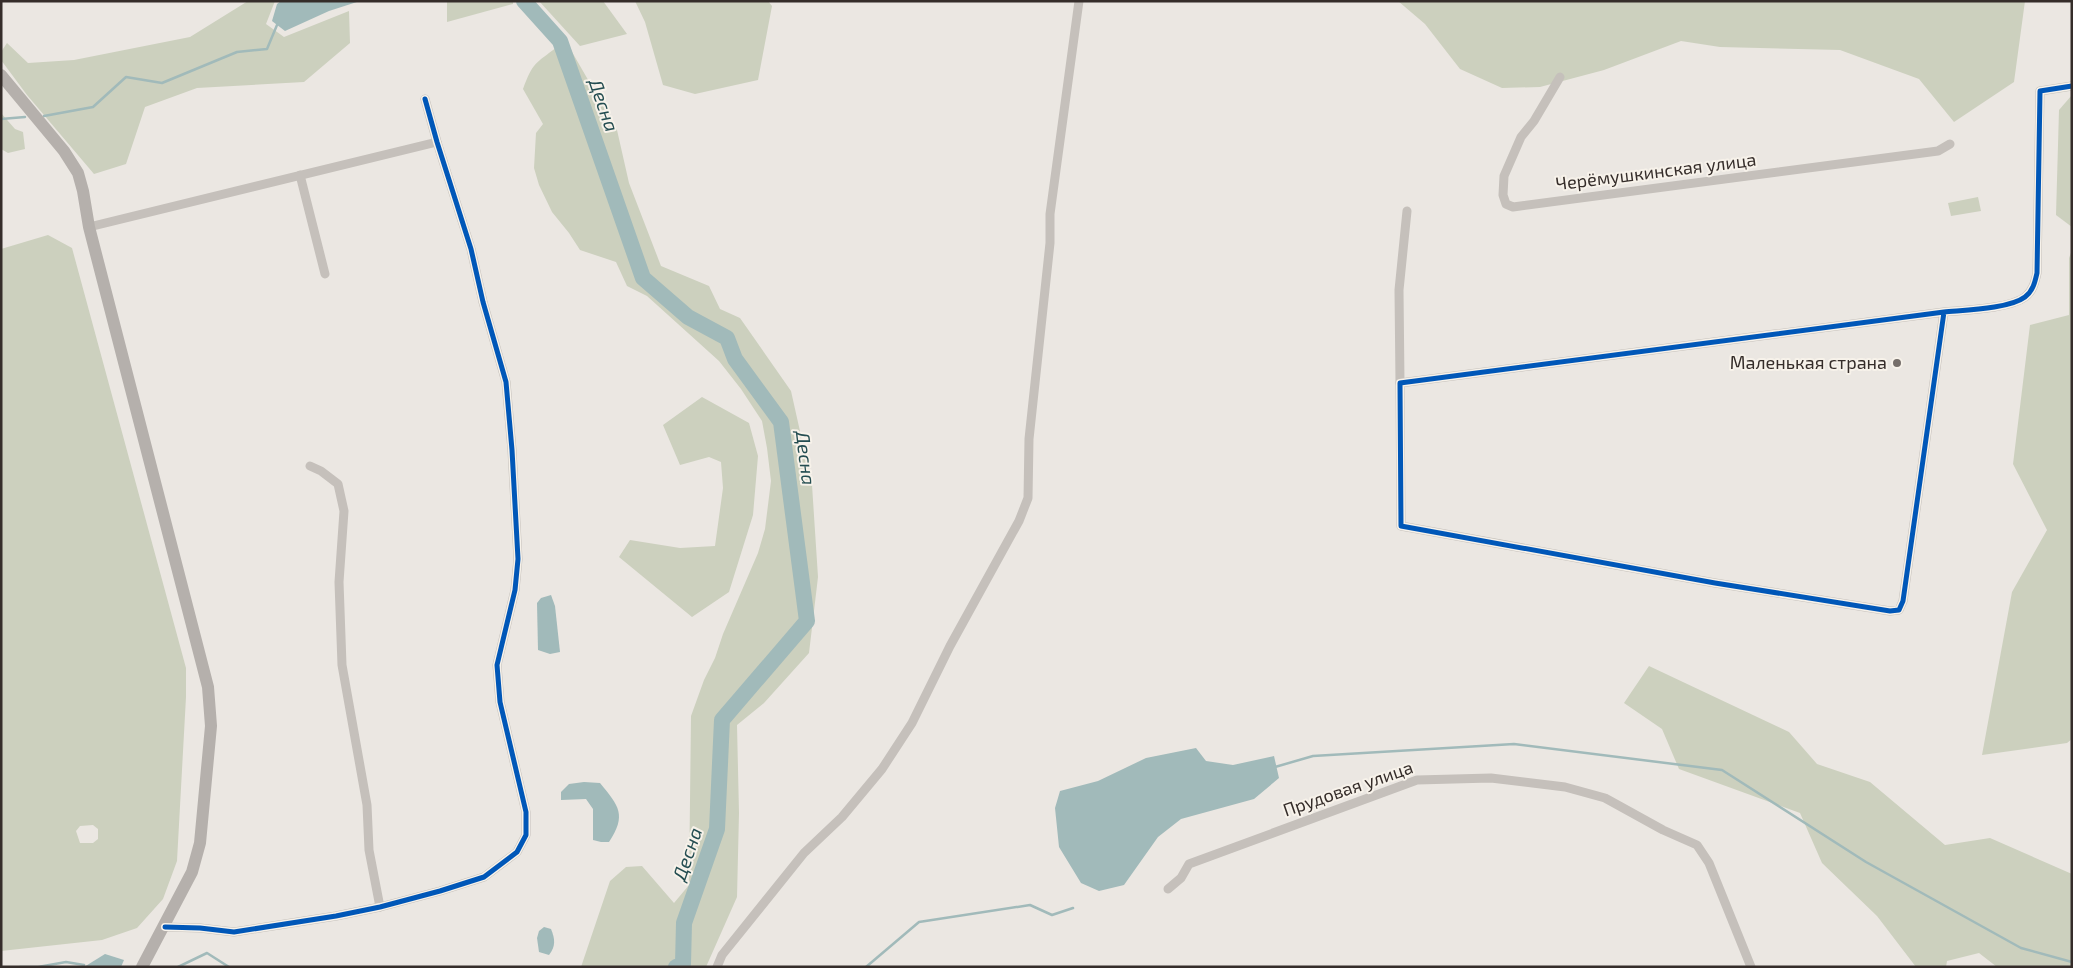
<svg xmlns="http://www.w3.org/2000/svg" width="2073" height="968" viewBox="0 0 2073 968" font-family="'Exo 2',sans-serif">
  <rect width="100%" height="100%" fill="#ebe7e2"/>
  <g fill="#ccd0be" fill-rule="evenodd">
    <path d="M248,1H275L266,24L284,37L349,11L350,43L304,82L197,88L145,107L126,164L94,174L27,95L1,60V52L7,43L28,63L74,60L190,37Z"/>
    <path d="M447,1H513V4L447,22Z"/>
    <path d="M539,1H603L627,34L580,46Z"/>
    <path d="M635,1H768L772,6L758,80L695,94L663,85L645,22Z"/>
    <path d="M1398,1H2025L2014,82L1954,122L1919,79L1840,50L1720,47L1681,41L1604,70L1540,87L1502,88L1460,69L1425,24Z"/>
    <path d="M557,47L572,52L617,130L629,183L661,266L709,286L720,309L740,318L791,391L812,485L818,577L809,653L764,703L737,725L739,813L737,897L706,967H581L610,881L626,867L642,866L674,903L689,885L691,716L704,680L715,658L723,634L758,553L765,529L771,481L767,448L762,421L741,389L719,361L647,296L627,286L616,262L580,250L569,233L552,212L539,185L534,168L536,133L543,124L523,89C533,62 535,64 557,47Z"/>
    <path d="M2072,95V227L2056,215L2059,110Z"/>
    <path d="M1,113L15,129L23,132L25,149L8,153L1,149Z"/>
    <path d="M1978,197L1981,211L1951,216L1948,203Z"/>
    <path d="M48,235L72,248L186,668V697L177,861L163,899L137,928L102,940L1,951V249ZM93,825L98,829V839L93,843H80L76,831L80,826Z"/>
    <path d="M2072,250V739L2067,743L1982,755L2012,592L2047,530L2013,464L2030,325L2069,315V258Z"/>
    <path d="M702,397L749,423L758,456L753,515L729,592L692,617L619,557L630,540L680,548L715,546L723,488L721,462L709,457L680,465L663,425Z"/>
    <path d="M1649,666L1789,732L1817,764L1870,782L1945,845L1990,838L2072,874V967H1997L1979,953L1947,961L1946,967H1916L1877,916L1822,863L1800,813L1679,769L1662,729L1624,703Z"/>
  </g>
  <g fill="#a1baba">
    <path d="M281,1H360L329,11L285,31L272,21L277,4Z"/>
    <path d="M551,595L555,606L560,652L550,654L538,650L537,603L541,598Z"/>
    <path d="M1196,748L1206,761L1233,765L1274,756L1279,778L1254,799L1181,819L1158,837L1124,885L1099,891L1081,883L1059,847L1055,808L1060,791L1098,781L1146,758Z"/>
    <path d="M584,782L600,783C619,806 627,815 609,842H601L593,840V809L586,799L561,800V792L569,784Z"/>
    <path d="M544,927L551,929C555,939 556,946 549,955L539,952L537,938L539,931Z"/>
    <path d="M105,954L124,960L121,967H84Z"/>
  </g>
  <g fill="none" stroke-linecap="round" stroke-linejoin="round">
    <g stroke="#a1baba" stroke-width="2.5">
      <path d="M44,116L93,107L126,77L162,83L237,52L267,49L277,25"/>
      <path d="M1,119L25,117"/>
      <path d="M1275,767L1313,756L1514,744L1722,770L1866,862L2021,948L2072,962"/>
      <path d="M683,964L688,967"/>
      <path d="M20,967H38L66,962L84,965"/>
      <path d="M178,967L207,953L229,967"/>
      <path d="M866,967L919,922L1030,905L1052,915L1073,908"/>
    </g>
    <path stroke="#a1baba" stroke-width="16" d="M524,1L560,41L643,278L688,317L727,338L735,359L781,422L807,621L722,720L717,829L684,923L683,964L676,967"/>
    <g stroke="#c5c0bb" stroke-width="9">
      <path d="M1560,77L1534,121L1521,137L1504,176L1503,195L1506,204L1513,207L1938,151L1950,144"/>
      <path d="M300,175L325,274"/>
      <path d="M89,227L437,142"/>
      <path d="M1944,312L1903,601L1899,610L1890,611L1715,583L1401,526L1400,383L1944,312C1964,310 2009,309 2025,297C2033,291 2035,282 2037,273L2040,91L2072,86"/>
      <path d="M1400,383L1399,290L1407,211"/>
      <path d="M310,466L321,471L338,484L344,511L339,582L342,665L367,805L369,850L380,907"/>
      <path d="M1168,889L1181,878L1189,864L1417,780L1491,778L1565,787L1605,798L1663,830L1697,845L1709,863L1751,967"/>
      <path d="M165,927L200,928L234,932L336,916L380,907L440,891L484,877L517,852L526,835V812L500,702L497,665L515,590L518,559L512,450L506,382L483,302L471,249L437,142L425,99"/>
      <path d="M717,967L722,955L804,853L842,817L882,769L912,723L950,646L1019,521L1028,498L1029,439L1050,243V214L1079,1"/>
    </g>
    <path stroke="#b5b0ac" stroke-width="12" d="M1,75L64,151L78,173L83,191L89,227L208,687L211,726L200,843L192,872L142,967"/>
    <defs>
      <g id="cycleway">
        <path d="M1944,312L1903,601L1899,610L1890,611L1715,583L1401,526L1400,383L1944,312C1964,310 2009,309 2025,297C2033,291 2035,282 2037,273L2040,91L2072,86"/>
        <path d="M165,927L200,928L234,932L336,916L380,907L440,891L484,877L517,852L526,835V812L500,702L497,665L515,590L518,559L512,450L506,382L483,302L471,249L437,142L425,99"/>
      </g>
    </defs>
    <use href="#cycleway" stroke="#f7f2ea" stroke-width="8"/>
    <use href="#cycleway" stroke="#0057b8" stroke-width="5"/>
  </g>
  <circle fill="#756e6a" stroke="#f7f2ea" stroke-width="2" cx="1897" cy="363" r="5"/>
  <g text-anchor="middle" stroke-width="4" stroke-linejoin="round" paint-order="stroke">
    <g font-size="18" fill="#352d2a" stroke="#f7f2ea">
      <text transform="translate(1656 172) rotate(-7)" y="6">Черёмушкинская улица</text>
      <text transform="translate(1348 789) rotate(-19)" y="6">Прудовая улица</text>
    </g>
    <g font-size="18" fill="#352d2a" stroke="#f7f2ea" text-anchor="end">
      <text x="1887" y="369">Маленькая страна</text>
    </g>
    <g font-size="19" font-style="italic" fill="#244d51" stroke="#f7f2ea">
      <text transform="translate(604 105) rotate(71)" y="7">Десна</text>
      <text transform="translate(806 458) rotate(83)" y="7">Десна</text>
      <text transform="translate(687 854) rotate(-71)" y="7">Десна</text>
    </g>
  </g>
  <rect width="2073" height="968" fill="none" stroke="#352d2a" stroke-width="5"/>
</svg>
